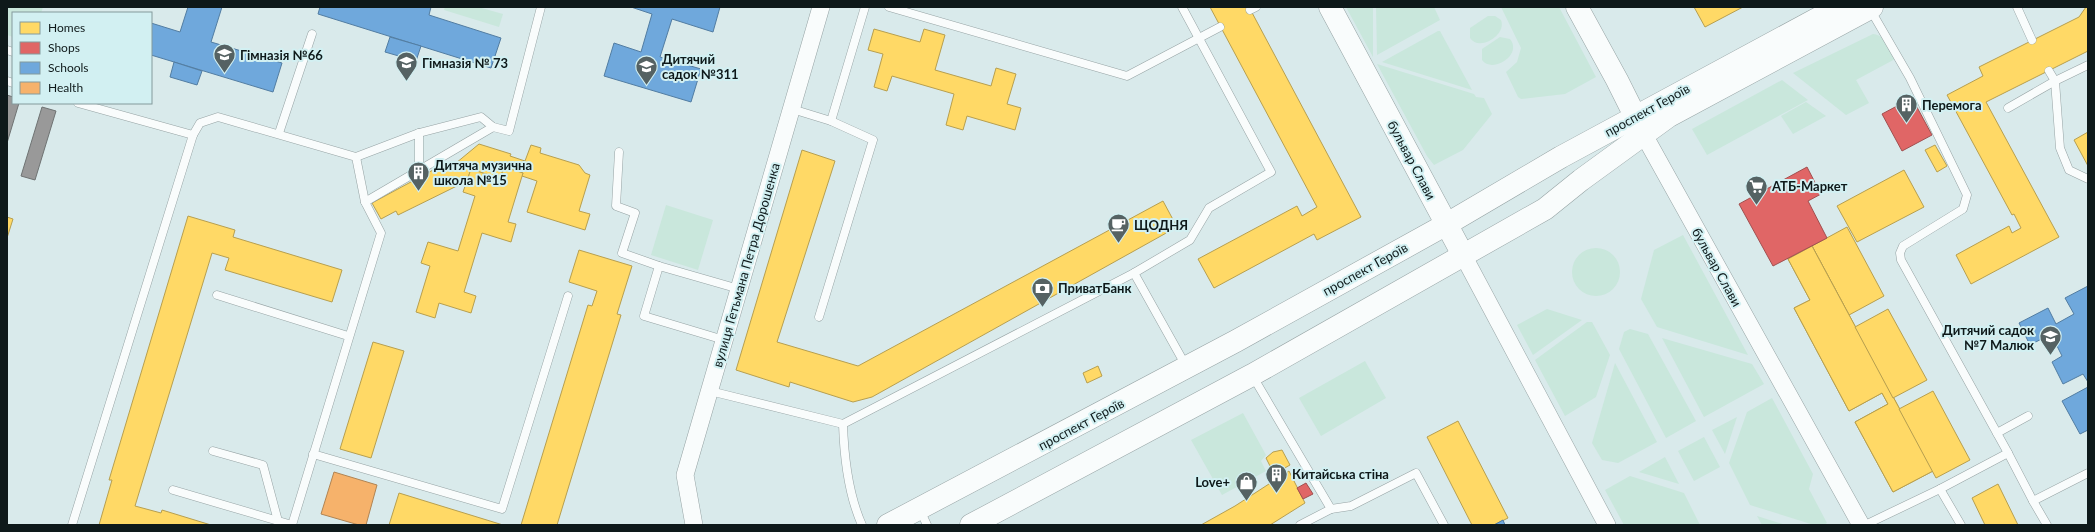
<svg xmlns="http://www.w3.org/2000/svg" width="2095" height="532" viewBox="0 0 2095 532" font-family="Lato,sans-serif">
  <rect width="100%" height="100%" fill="#d9eaeb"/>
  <g fill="#c9e7dc">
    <path d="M7,7H43L41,13H13V37L7,35Z"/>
    <path d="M445,7H478L503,14L499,27L444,10Z"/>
    <path d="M1346,7H1373V57Z"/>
    <path d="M1376,7H1434L1440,20L1377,55Z"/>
    <path d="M1501,7H1559L1596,77L1565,94L1521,99L1518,97L1506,72L1517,62L1521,48Z"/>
    <path d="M1488,16H1495L1501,20C1507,35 1479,52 1470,38V28Z"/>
    <path d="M1438,31H1440L1472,90L1382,62Z"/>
    <path d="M1873,34C1885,35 1891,48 1897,58L1856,80L1869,103L1846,115L1793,73Z"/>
    <path d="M1500,37L1510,39C1523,55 1492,74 1482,60V49Z"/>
    <path d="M1377,64L1474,94L1476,97L1484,98L1492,114L1463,150L1434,165L1427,156Z"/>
    <path d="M1782,80L1808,100L1707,155L1692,129Z"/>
    <path d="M1806,102L1826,116L1793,134L1781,116Z"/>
    <path d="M666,205L713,220L698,270L651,255Z"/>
    <path d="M1683,235L1748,355L1657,327L1641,299L1654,250Z"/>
    <circle cx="1596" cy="272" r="24"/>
    <path d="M1547,309L1582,320L1533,355L1517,325Z"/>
    <path d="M1587,322H1592L1610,355L1596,397L1565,416L1535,360Z"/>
    <path d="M1630,329L1648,334L1696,421L1666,438L1619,349L1624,332Z"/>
    <path d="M1662,338L1752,364L1764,384L1704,417Z"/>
    <path d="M1365,361L1386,398L1321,436L1299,398Z"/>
    <path d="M1615,363L1657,442L1618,463L1602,460L1592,443Z"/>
    <path d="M1772,398L1813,474L1809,489L1827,523L1824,525H1814L1750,505L1729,463L1747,412Z"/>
    <path d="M1243,413L1266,455L1261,461L1266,471L1222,495L1191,440Z"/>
    <path d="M1737,417L1725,454L1712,430Z"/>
    <path d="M1704,437L1720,467L1694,481L1678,451Z"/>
    <path d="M1665,457L1679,484L1639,472Z"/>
    <path d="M1630,476L1684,493L1700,525H1624L1605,490Z"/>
    <path d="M1757,516L1786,525H1762Z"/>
  </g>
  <g fill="#ffd966" stroke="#b79f4f">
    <path d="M1210,7H1249L1361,217L1317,240L1314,234L1214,288L1198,259L1297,206L1302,216L1317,207Z"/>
    <path d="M1694,7H1743L1705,27Z"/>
    <path d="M2086,7H2088V51L1986,102L2059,237L1971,284L1956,255L2009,226L2012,233L2021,228L2014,214L2012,215L1947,95L1983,76L1979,67L2079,17Z"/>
    <path d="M874,29L920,42L924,29L945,35L935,70L991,86L996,68L1016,74L1007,104L1021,108L1015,130L967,116L963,130L946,125L954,94L892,76L887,91L874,87L883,54L868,50Z"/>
    <path d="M2088,132V166L2074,140Z"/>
    <path d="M479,144L511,154L510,156L525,161L531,145L541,148L540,153L579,165L585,173L590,175L579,211L590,214L585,230L527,212L537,181L522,176L523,173L504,167L500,179L471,169L467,181L398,215L396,211L381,219L372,203L446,163L450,168Z"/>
    <path d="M1935,145L1947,166L1937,172L1925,150Z"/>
    <path d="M802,150L835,161L777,342L858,366L1163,201L1177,227L872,397L853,402L790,382L789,387L736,370Z"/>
    <path d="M504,167L523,173L508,222L516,224L511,242L482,233L464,292L476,296L471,313L439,303L435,318L416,312L430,266L421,263L428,242L458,251L475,196L463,192L471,169L500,179Z"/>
    <path d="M1904,170L1924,207L1857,242L1837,206Z"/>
    <path d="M188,216L235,230L233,237L342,270L332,302L225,270L229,258L212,253L135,506L161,513L162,510L211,525H99L112,480H109Z"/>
    <path d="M7,217L13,219L7,238Z"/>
    <path d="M1847,227L1884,296L1849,315L1812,246Z"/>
    <path d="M1812,246L1933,471L1893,492L1855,422L1888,404L1882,393L1849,411L1794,308L1810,300L1788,259Z"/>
    <path d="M1812,246L1933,471L1893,492L1855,422L1888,404L1882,393L1849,411L1794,308L1810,300L1788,259Z"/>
    <path d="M579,250L632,266L617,314L621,315L557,525H521L588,305L592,306L597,291L569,282Z"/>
    <path d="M1888,309L1927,380L1893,398L1855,327Z"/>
    <path d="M373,342L404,351L371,458L340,449Z"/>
    <path d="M1098,366L1102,376L1087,383L1083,373Z"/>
    <path d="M1933,391L1970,460L1936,478L1899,409Z"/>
    <path d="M1458,421L1508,518L1494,525H1472L1427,437Z"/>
    <path d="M1282,450L1290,465L1274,474L1266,458L1273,452Z"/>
    <path d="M1289,471L1305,503L1270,525H1201L1235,506Z"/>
    <path d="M1998,484L2018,525H1985L1972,498Z"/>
    <path d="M399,493L503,525H389Z"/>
  </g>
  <g fill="#e06666" stroke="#a14f4f">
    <path d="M1912,98L1932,135L1902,151L1882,114Z"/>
    <path d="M1807,167L1821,194L1808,201L1827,238L1773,266L1739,204Z"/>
    <path d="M1306,483L1313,494L1303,499L1297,488Z"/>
  </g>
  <g fill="#6fa8dc" stroke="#527da2">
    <path d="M188,7H222L211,42L282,63L273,92L151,55V23L180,32Z"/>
    <path d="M320,7H431L429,15L501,38L491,68L318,14Z"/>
    <path d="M631,7H720L713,32L672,19L660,57L701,69L691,102L604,76L614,43L641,52L652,14Z"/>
    <path d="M390,37L421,46L416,61L385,52Z"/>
    <path d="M174,62L202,71L197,85L170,77Z"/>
    <path d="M2088,286V382L2083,374L2063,384L2052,362L2062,356L2051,334L2030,345L2019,323L2048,308L2056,324L2074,314L2065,298Z"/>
    <path d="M2088,387V430L2080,434L2062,401Z"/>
    <path d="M1503,520L1505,525H1494Z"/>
  </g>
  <path fill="#f6b26b" stroke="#b08453" d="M334,472L377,485L366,525H359L321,514Z"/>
  <g fill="#999" stroke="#6f7373">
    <path d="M7,95L13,97V103H19L7,143Z"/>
    <path d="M42,107L56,111L35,180L21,176Z"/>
  </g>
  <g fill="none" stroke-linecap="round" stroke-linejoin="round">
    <defs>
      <g id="service">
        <path d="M889,7L1127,76L1220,27"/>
        <path d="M2017,7L2032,40"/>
        <path d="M1870,9L1910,78L1967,195L1963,209L1903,246L1900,253L1901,260L2008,453"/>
        <path d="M1250,10L1256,7"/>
        <path d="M7,50L13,52"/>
        <path d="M2049,71L2055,81L2060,148L2069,170L2088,179"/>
        <path d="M7,81L13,83"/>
        <path d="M2008,108L2055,81L2088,65"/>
        <path d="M792,109L831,121L873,140L819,317"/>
        <path d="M831,121L865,7"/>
        <path d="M279,133L312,34"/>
        <path d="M419,133V170"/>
        <path d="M193,135L200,123L218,117L356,157L419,133L481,117L493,127L509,131L541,7"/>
        <path d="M619,152L616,206L635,213L622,253L659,266"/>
        <path d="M365,202L493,127"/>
        <path d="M1134,273L1186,366"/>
        <path d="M217,295L348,336"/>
        <path d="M724,340L644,316L659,266L739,289"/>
        <path d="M1252,375L1331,509"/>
        <path d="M710,391L843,424L1134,273L1190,240L1209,208L1271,172L1182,7"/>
        <path d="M843,424C844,455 849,496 862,525"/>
        <path d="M1997,433L2028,416"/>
        <path d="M213,451L263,465L278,521"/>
        <path d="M313,454L502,509L568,296"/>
        <path d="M1940,489L2008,453L2033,501L2047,525"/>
        <path d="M173,490L292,525"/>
        <path d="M2033,501L2088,473"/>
        <path d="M920,510L927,525"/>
        <path d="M72,525L193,135L78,103"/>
        <path d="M292,525L381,233L365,202L356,157"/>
        <path d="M1300,525L1331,509L1351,506L1416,473L1444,525"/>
        <path d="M1865,525L1940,489L1961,525"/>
      </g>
      <g id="minor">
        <path d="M1644,135L1861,525"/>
        <path d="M1463,255L1607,525"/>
        <path d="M694,525L685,475L821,7"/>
      </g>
      <g id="secondary">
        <path d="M1330,7L1463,255"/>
        <path d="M1577,7L1617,80L1642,130"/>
        <path d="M888,525L1236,341L1447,224L1561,157L1839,7"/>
        <path d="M971,525L1252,375L1545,209L1581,180L1669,116L1872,7"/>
      </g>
    </defs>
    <use href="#service" stroke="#96a3a4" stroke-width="9"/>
    <use href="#minor" stroke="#96a3a4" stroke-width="18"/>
    <use href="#secondary" stroke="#96a3a4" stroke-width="23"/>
    <use href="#service" stroke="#f9fcfc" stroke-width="8"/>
    <use href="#minor" stroke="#f9fcfc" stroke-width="17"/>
    <use href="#secondary" stroke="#f9fcfc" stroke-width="22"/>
  </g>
  <defs>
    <symbol id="school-pin" viewBox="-11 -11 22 30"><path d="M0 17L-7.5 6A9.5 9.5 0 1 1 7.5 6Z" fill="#556263" stroke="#d2f0f2"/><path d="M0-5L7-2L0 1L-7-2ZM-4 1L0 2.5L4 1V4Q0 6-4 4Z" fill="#fff"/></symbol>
    <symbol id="building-pin" viewBox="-11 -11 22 30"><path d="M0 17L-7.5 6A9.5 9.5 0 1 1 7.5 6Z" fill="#556263" stroke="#d2f0f2"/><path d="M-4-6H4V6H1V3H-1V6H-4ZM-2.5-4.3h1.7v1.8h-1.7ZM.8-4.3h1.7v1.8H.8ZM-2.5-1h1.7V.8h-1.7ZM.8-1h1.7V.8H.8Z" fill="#fff"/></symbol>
    <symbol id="supermarket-pin" viewBox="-11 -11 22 30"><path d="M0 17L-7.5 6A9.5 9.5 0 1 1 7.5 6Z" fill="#556263" stroke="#d2f0f2"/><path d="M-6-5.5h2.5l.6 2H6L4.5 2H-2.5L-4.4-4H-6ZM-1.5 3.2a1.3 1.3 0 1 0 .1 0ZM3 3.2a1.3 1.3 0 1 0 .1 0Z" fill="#fff"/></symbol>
    <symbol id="cafe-pin" viewBox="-11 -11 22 30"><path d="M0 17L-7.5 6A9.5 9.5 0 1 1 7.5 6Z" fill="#556263" stroke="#d2f0f2"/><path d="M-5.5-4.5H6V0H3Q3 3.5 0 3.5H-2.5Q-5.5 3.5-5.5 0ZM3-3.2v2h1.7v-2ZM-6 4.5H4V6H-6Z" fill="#fff"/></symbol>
    <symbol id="bank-pin" viewBox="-11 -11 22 30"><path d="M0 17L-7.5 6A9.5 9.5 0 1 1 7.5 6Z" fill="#556263" stroke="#d2f0f2"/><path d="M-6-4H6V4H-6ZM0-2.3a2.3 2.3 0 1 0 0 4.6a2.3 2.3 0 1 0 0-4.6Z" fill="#fff"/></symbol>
    <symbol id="shop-pin" viewBox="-11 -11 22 30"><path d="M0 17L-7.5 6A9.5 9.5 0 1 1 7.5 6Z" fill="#556263" stroke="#d2f0f2"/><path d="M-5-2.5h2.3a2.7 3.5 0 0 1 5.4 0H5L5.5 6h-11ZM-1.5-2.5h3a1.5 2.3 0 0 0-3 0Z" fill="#fff"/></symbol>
  </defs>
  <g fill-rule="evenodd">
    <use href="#school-pin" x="212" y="42" width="25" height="34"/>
    <use href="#school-pin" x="394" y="50" width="25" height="34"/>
    <use href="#school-pin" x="634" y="54" width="25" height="34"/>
    <use href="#building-pin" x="1894" y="92" width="25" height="34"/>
    <use href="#building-pin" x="406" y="160" width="25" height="34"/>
    <use href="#supermarket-pin" x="1744" y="174" width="25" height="34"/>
    <use href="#cafe-pin" x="1106" y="212" width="25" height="34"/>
    <use href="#bank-pin" x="1030" y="276" width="25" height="34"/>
    <use href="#school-pin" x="2038" y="324" width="25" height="34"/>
    <use href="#building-pin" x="1264" y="462" width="25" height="34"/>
    <use href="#shop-pin" x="1234" y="470" width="25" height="34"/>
  </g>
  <g text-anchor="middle" stroke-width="4" stroke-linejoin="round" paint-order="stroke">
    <g font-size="13" font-weight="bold" fill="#0e191a" stroke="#d2f0f2" text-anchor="start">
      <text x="240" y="60">Гімназія №66</text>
      <text x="662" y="64">Дитячий<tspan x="662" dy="15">садок №311</tspan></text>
      <text x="422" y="68">Гімназія № 73</text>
      <text x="1922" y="110">Перемога</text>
      <text x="434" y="170">Дитяча музична<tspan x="434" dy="15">школа №15</tspan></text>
      <text x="1772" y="191">АТБ-Маркет</text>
      <text x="1134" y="230">ЩОДНЯ</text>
      <text x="1058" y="293">ПриватБанк</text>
      <text x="2034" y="335" text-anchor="end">Дитячий садок<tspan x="2034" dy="15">№7 Малюк</tspan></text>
      <text x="1292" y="479">Китайська стіна</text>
      <text x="1230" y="487" text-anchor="end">Love+</text>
    </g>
    <g font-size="13" fill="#0e191a" stroke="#d2f0f2">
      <text transform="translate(1647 110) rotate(-29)" y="5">проспект Героїв</text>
      <text transform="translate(1412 160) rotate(62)" y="5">бульвар Слави</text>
      <text transform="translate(746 265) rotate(-74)" y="5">вулиця Гетьмана Петра Дорошенка</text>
      <text transform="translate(1717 267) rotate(61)" y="5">бульвар Слави</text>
      <text transform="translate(1365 269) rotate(-29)" y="5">проспект Героїв</text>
      <text transform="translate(1081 424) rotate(-28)" y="5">проспект Героїв</text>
    </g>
  </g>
  <rect width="2095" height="532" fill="none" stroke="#0e191a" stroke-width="16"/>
  <rect x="12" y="12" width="140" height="92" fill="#d2f0f2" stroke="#849a9c"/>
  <rect x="20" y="22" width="20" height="12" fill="#ffd966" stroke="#849a9c"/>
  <text x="48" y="32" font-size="12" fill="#0e191a">Homes</text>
  <rect x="20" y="42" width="20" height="12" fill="#e06666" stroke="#849a9c"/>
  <text x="48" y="52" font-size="12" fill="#0e191a">Shops</text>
  <rect x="20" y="62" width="20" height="12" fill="#6fa8dc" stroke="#849a9c"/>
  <text x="48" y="72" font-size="12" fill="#0e191a">Schools</text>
  <rect x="20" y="82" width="20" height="12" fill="#f6b26b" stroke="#849a9c"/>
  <text x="48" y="92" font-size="12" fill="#0e191a">Health</text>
</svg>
